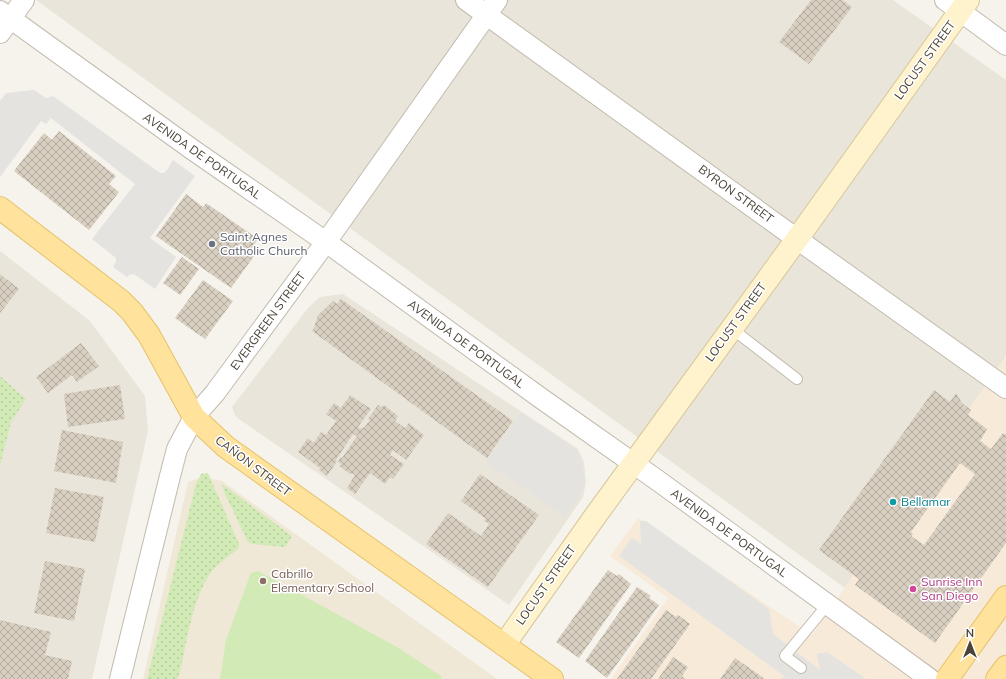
<svg xmlns="http://www.w3.org/2000/svg" width="1006" height="679" viewBox="0 0 1006 679" font-family="Mulish,sans-serif">
  <defs>
    <pattern id="green-dots" width="8" height="8" patternUnits="userSpaceOnUse"><rect width="8" height="8" fill="#d2eab5"/><path d="M2 2h.1M6 6h.1" fill="none" stroke="#b6ca9c" stroke-width="1.8" stroke-linecap="round"/></pattern>
    <pattern id="building-cross-hatch" width="8" height="8" patternUnits="userSpaceOnUse"><rect width="8" height="8" fill="#d8cfc1"/><path d="M0 0l8 8M0 8l8-8" fill="none" stroke="#b1aa9e"/></pattern>
  </defs>
  <rect width="100%" height="100%" fill="#f6f3ec"/>
  <g fill="#eae5da">
    <path d="M36,0H893L1006,80V356L845,588Z"/>
    <path d="M0,251L90,321L145,396L148,431L92,679H0Z"/>
    <path d="M343,294L578,449L584,462L586,482L583,497L509,605L236,417L232,407L308,308L320,297Z"/>
  </g>
  <path fill="#f7ead8" d="M1006,356V679H611L668,598L610,556L638,518L812,635Z"/>
  <path fill="#efe8d6" d="M203,477L222,481L497,679H143L188,482Z"/>
  <g fill="url(#green-dots)">
    <path d="M0,376L26,399L11,422L0,466Z"/>
    <path d="M208,473L239,544V548C229,557 216,564 209,575C190,606 187,645 178,679H147L196,484L201,474Z"/>
    <path d="M222,484L292,536L285,547L252,544L248,542L225,494Z"/>
  </g>
  <path fill="#d2eab5" d="M258,571L397,647L441,676L442,679H220L226,640L251,573Z"/>
  <g fill="#e5e3e0">
    <path d="M34,90L46,98L53,96L160,173H164L167,170L173,160L195,176L150,238L176,257L155,289L134,274L129,275L127,277L113,267L116,262V258L92,239L135,184L51,118L46,124L41,121L0,177V101L6,93Z"/>
    <path d="M521,412L575,449L581,459L584,476L583,488L565,517L486,462Z"/>
    <path d="M640,521H646L769,609L773,634L820,670L817,654L827,652L866,679H782L784,676L619,556L632,538L641,544Z"/>
  </g>
  <g fill="url(#building-cross-hatch)" fill-rule="evenodd">
    <path d="M811,0H842L852,7L809,64L779,42Z"/>
    <path d="M59,131L116,176L109,184L119,192L89,230L14,171L44,133L52,140Z"/>
    <path d="M186,194L203,207L206,203L258,239L252,248L257,252L231,288L156,236Z"/>
    <path d="M182,257L199,269L180,295L163,283Z"/>
    <path d="M0,274L19,289L0,313Z"/>
    <path d="M203,280L233,301L205,339L175,318Z"/>
    <path d="M341,299L513,421L487,458L312,331L314,328L318,315L333,301L337,304Z"/>
    <path d="M81,343L99,366L77,382L72,375L48,393L36,377Z"/>
    <path d="M120,385L125,419L68,427L64,394Z"/>
    <path d="M934,390L950,402L956,393L962,403L971,410L968,415L987,429L980,441L991,449L1003,433L1006,435V543L935,643L855,585L859,579L819,550ZM960,463L975,474L924,545L911,536L913,534L911,532Z"/>
    <path d="M350,395L371,409L358,427L361,429L362,427L364,428L370,420L368,419L378,405L382,407L384,405L398,416L395,421L405,428L409,423L424,435L406,460L393,450L390,455L404,464L393,479L390,477L385,484L370,473L355,494L347,488L355,475L351,473L350,474L339,466L341,464L338,462L341,457L342,458L357,436L353,434L336,460L337,461L327,476L319,470L320,468L298,452L308,438L314,443L321,432L326,435L336,421L326,414L334,403L341,408Z"/>
    <path d="M62,430L123,442L116,483L54,471Z"/>
    <path d="M480,474L539,515L488,587L426,544L448,513L481,536L489,524L484,521L486,519L461,501Z"/>
    <path d="M55,488L104,497L95,542L46,533Z"/>
    <path d="M45,561L85,569L74,621L34,613Z"/>
    <path d="M608,570L617,576L619,574L631,584L579,658L556,642Z"/>
    <path d="M637,587L651,596L649,598L659,605L607,678L585,661Z"/>
    <path d="M666,610L676,617L678,615L690,624L651,679H617Z"/>
    <path d="M0,620L51,632L45,655L72,661L68,679H0Z"/>
    <path d="M673,657L688,667L682,676L686,679H658Z"/>
    <path d="M735,658L765,679H720Z"/>
  </g>
  <g fill="none" stroke-linecap="round" stroke-linejoin="round">
    <defs>
      <g id="lane">
        <path d="M731,328L797,379"/>
        <path d="M801,668L785,656L827,605"/>
      </g>
      <g id="street">
        <path d="M466,0L797,239L1006,388"/>
        <path d="M945,0L1006,45"/>
        <path d="M0,11L193,150L326,242L542,399L657,480L930,679"/>
        <path d="M0,33L24,0"/>
        <path d="M120,679L170,476L177,449L194,417L215,393L326,242L497,0"/>
      </g>
      <path id="secondary" d="M504,645L596,515L797,239L968,0"/>
      <g id="primary">
        <path d="M0,208L121,301L132,312L149,335L194,417L226,447L552,679"/>
        <path d="M947,679L1006,597"/>
        <path d="M997,679L1006,667"/>
      </g>
    </defs>
    <use href="#lane" stroke="#c2bbae" stroke-width="12"/>
    <use href="#street" stroke="#c2bbae" stroke-width="22"/>
    <use href="#secondary" stroke="#d6c79b" stroke-width="24"/>
    <use href="#primary" stroke="#e6c16a" stroke-width="24"/>
    <use href="#lane" stroke="#fff" stroke-width="10"/>
    <use href="#street" stroke="#fff" stroke-width="20"/>
    <use href="#secondary" stroke="#fff3cd" stroke-width="22"/>
    <use href="#primary" stroke="#ffe39c" stroke-width="22"/>
  </g>
  <circle fill="#6b7280" stroke="#fff" stroke-width="1.5" cx="212" cy="244" r="4"/>
  <circle fill="#0f9aa8" stroke="#fff" stroke-width="1.5" cx="893" cy="502" r="4"/>
  <circle fill="#8d6e63" stroke="#fff" stroke-width="1.5" cx="263" cy="581" r="4"/>
  <circle fill="#d1479c" stroke="#fff" stroke-width="1.5" cx="913" cy="589" r="4"/>
  <g text-anchor="middle" stroke-width="3" stroke-linejoin="round" paint-order="stroke">
    <g font-size="12" fill="#4b4439" stroke="#fff">
      <text transform="translate(925 60) rotate(-54)" y="4">LOCUST STREET</text>
      <text transform="translate(202 156) rotate(35)" y="4">AVENIDA DE PORTUGAL</text>
      <text transform="translate(736 194) rotate(36)" y="4">BYRON STREET</text>
      <text transform="translate(268 321) rotate(-54)" y="4">EVERGREEN STREET</text>
      <text transform="translate(736 322) rotate(-54)" y="4">LOCUST STREET</text>
      <text transform="translate(466 344) rotate(36)" y="4">AVENIDA DE PORTUGAL</text>
      <text transform="translate(253 466) rotate(37)" y="4">CAÑON STREET</text>
      <text transform="translate(729 533) rotate(36)" y="4">AVENIDA DE PORTUGAL</text>
      <text transform="translate(546 585) rotate(-55)" y="4">LOCUST STREET</text>
    </g>
    <g font-size="12" fill="#5b616d" stroke="#fff" text-anchor="start">
      <text x="220" y="241">Saint Agnes<tspan x="220" dy="14">Catholic Church</tspan></text>
    </g>
    <g font-size="12" fill="#0d838f" stroke="#fff" text-anchor="start">
      <text x="901" y="506">Bellamar</text>
    </g>
    <g font-size="12" fill="#785e54" stroke="#fff" text-anchor="start">
      <text x="271" y="578">Cabrillo<tspan x="271" dy="14">Elementary School</tspan></text>
    </g>
    <g font-size="12" fill="#b23c85" stroke="#fff" text-anchor="start">
      <text x="921" y="586">Sunrise Inn<tspan x="921" dy="14">San Diego</tspan></text>
    </g>
  </g>
  <g transform="translate(970 643)" stroke="#ffffff" stroke-width="3" paint-order="stroke">
  <path d="M0-3L7 15L0 10L-7 15Z" fill="#4b4439"/>
  <text y="-6" font-size="11" font-weight="bold" text-anchor="middle" fill="#4b4439">N</text>
  </g>
</svg>
